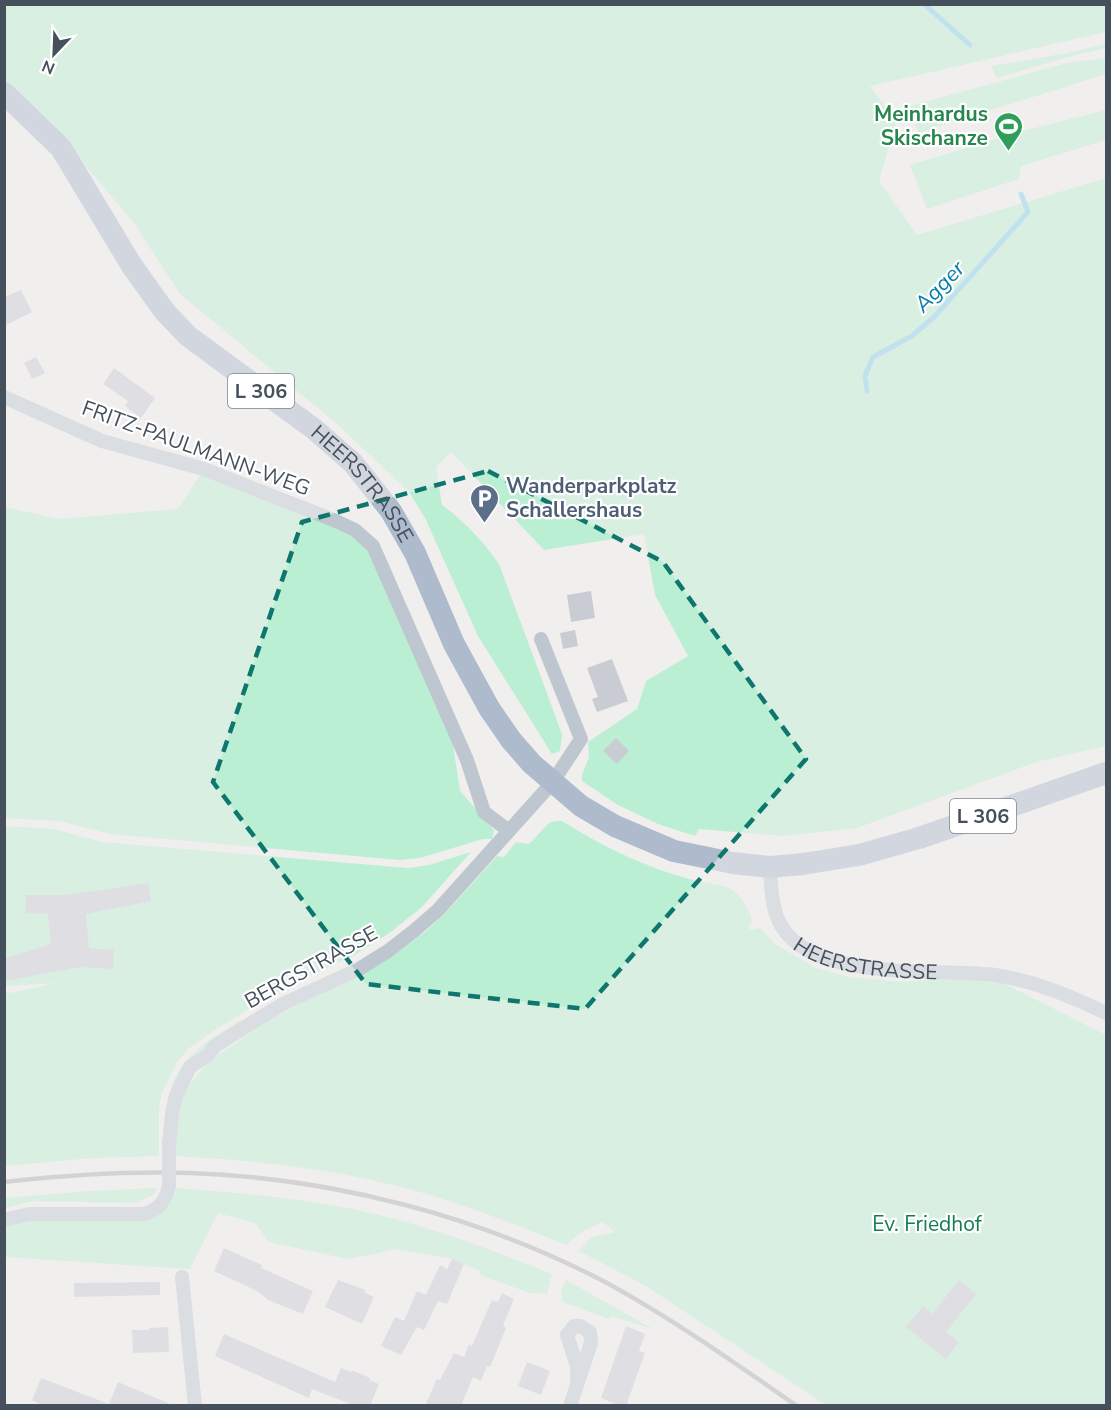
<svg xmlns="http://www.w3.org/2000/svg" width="1111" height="1410" viewBox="0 0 1111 1410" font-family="'Nunito Sans',sans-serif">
  <rect width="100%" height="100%" fill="#f1eeee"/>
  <g fill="#bbefd3">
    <path d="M4,5H1106V32L870,86L896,121L879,181L917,235L1106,178V746L1036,762L857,828L783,836L699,829L695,836L658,824L618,805L582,781V775L589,757L588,742L637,709L646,681L688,656L655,595L644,534L544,550L451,452L436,467L442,505C465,522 482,540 499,564L562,734L560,751L552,754L478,636L425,518L409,492L336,423L180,294L134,223L44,117L5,80Z"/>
    <path d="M1106,44V48L1068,57L997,78L991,66L1067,53Z"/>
    <path d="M1106,58V74L918,133L910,106L1067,63Z"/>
    <path d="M1106,110V140L1021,166L1019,179L927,209L910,165L1019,132Z"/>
    <path d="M204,469L336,521L373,546L449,718L460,791L491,826L494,831L492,839H483L420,858L400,860L110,834L59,821L5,818L4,507L59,519L178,509Z"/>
    <path d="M555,821H562C609,850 643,866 696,881C707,884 727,884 735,892C742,898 753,915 752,923L748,926L750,930L760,928L775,944L816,968L849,977L904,982L954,977L999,981L1106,1035V1405H826L646,1286L579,1251L591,1237L615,1232L603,1222L581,1232L566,1245C512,1223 458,1202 402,1187C327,1168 251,1160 175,1156L177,1117L181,1104L186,1090L207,1063L264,1023L393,955L425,932L450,908L497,856L504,857L516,842L528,844L531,842L549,823Z"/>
    <path d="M5,826L54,829L102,842L408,868L429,865L471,852L421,908L388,934L354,955L281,990L216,1029L188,1049L177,1062L162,1093L159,1107V1156L92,1158L5,1166V992L11,993L56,983L5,986Z"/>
    <path d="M241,1020L238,1025L205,1047L189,1061L165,1118C169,1064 198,1046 241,1020Z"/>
    <path d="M157,1188L153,1195L136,1203L34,1201L5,1208V1198L90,1191Z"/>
    <path d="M176,1188C253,1194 331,1200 406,1222C455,1236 504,1255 552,1274L547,1294L530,1293L480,1275L479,1270L449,1258L397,1249L348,1259L269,1242L255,1223L218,1213L190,1269L5,1257V1226L30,1219L148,1218C164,1214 172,1204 176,1188Z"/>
    <path d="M566,1280L653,1329L611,1316L609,1319L563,1302L561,1293Z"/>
  </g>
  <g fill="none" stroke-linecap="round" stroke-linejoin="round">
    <g stroke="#87d1ed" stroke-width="5">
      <path d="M924,4L970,45"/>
      <path d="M867,391L865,376L873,357L912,336L935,316L1028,212L1021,194"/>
    </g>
  </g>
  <g fill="#caccd4">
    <path d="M21,290L32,312L4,326V297Z"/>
    <path d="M36,357L45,373L32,379L24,363Z"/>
    <path d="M114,368L155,398L141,418L125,406L128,401L103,384Z"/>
    <path d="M591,591L595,618L571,622L567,595Z"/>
    <path d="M575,630L578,646L563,649L560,633Z"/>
    <path d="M612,659L628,701L597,712L592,699L598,697L587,668Z"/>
    <path d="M616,738L629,751L617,764L603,751Z"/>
    <path d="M148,883L151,901L86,914L89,948L114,950L113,969L80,967L4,981V959L51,944L48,914L25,913L26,895H67Z"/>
    <path d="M224,1248L262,1265L261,1268L313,1291L303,1314L268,1300L259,1292L214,1271Z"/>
    <path d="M452,1259L464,1264L447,1304L438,1301L424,1330L417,1327L401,1355L381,1346L395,1317L404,1321L417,1291L426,1295L440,1265L447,1269Z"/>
    <path d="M338,1280L366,1290L364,1292L374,1297L362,1324L325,1307Z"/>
    <path d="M959,1280L976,1294L946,1332L959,1342L946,1359L906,1327L923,1306L932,1314Z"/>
    <path d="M160,1282V1295L74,1297V1283Z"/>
    <path d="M502,1293L514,1299L503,1326L506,1328L490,1367L487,1366L481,1381L473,1377L461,1406H425L437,1379L440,1380L454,1353L464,1357L469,1344L472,1346L492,1300L498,1302Z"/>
    <path d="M626,1326L645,1334L639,1351L645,1353L626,1406H620L601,1398Z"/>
    <path d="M168,1327L169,1352L133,1353L132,1330H149V1328Z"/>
    <path d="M224,1334L335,1382L341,1368L351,1372L352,1370L370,1378L369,1380L379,1384L370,1406H355L312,1389L309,1398L215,1356Z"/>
    <path d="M527,1362L550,1371L541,1395L518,1386Z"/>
    <path d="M41,1378L109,1404L118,1382L175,1406H44L32,1400Z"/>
  </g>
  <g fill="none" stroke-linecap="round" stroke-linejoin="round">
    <g stroke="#bec7d0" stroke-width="14">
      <path d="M4,397L102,441L204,469L336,521L355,530L373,546L467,760L484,812L509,831"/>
      <path id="s1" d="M770,867C771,884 771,901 777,917C802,984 938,968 995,975C1035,981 1070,996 1106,1013"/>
      <path d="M169,1145L172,1114L176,1096L190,1067L208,1055L215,1046L258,1019L285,1003L359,969L388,951L415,930L438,910L552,783L581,739L541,639"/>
      <path d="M4,1220L29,1214H143C159,1210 166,1201 169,1185"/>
      <path d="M182,1277L195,1406"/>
      <path d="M570,1406L591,1343L590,1332L580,1326H574L567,1335L577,1366V1382"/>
    </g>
    <path stroke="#adbbcd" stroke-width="22" id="s2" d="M4,93L61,148L132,266L165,312L188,336L314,429L353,463L391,511L415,553L454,644L489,708L511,740L532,764L581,806L615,826L674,851L733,863L770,867L803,864L859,855L919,838L1106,773"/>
    <path stroke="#b0b2b8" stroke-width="4.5" d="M4,1182C66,1175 128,1171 190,1173C333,1178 480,1216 607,1283C673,1319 735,1363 797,1406"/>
    <path stroke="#bec7d0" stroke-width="14" d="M169,1185V1145"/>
  </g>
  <path d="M0 0H1111V1410H0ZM488,471L663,562L806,759L585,1009L366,984L213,782L302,522Z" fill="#f1eeee" fill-opacity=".55" fill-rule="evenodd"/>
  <path fill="none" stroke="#0f766e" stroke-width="4.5" stroke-dasharray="12 8" stroke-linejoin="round" d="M488,471L663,562L806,759L585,1009L366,984L213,782L302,522Z"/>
  <defs>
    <symbol id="stadium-pin" viewBox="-11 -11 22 30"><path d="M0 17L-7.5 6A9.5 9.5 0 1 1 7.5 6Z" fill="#2e9e5b" stroke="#fff"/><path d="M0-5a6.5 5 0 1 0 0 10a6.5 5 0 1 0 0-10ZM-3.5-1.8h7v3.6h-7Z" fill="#fff"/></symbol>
    <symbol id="parking-pin" viewBox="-11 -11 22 30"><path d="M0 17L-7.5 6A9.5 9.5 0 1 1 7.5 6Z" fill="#5c6f8a" stroke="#fff"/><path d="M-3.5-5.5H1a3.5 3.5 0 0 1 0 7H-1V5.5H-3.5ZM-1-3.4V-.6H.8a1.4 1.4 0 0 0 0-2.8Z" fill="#fff"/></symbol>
  </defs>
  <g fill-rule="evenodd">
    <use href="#stadium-pin" x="992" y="110" width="33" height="45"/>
    <use href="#parking-pin" x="468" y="482" width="33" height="45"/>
  </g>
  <g text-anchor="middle" stroke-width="4.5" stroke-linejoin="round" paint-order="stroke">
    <g fill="#fff" stroke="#7e848d" stroke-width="1.5">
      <rect x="228" y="374" width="66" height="34" rx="4.5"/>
      <rect x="950" y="799" width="66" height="34" rx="4.5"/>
    </g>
    <g font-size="20" font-weight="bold" fill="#46505c">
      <text x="261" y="398">L 306</text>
      <text x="983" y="823">L 306</text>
    </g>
    <g font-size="21" font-weight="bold" fill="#27864d" stroke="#fff" text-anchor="end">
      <text x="988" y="121">Meinhardus<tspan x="988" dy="24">Skischanze</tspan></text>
    </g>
    <g font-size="21" fill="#46505c" stroke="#fff">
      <text transform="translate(196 448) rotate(20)" y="7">FRITZ-PAULMANN-WEG</text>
      <text dy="7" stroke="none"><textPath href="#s2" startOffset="537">HEERSTRASSE</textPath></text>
      <text dy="7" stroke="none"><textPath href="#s1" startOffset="156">HEERSTRASSE</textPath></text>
      <text transform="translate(311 967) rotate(-29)" y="7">BERGSTRASSE</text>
    </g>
    <g font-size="21" font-weight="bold" fill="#4e5e75" stroke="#fff" text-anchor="start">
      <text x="506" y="493">Wanderparkplatz<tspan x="506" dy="24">Schallershaus</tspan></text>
    </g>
    <g font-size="21" fill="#157e51" stroke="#fff">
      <text x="927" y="1231">Ev. Friedhof</text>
    </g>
    <g font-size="22" font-style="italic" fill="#097eab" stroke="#fff">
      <text transform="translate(939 286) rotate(-46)" y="8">Agger</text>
    </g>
  </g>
  <rect width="1111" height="1410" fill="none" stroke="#46505c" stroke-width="12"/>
  <g transform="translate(54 54) rotate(203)" stroke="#ffffff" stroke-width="4.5" paint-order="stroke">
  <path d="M0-4.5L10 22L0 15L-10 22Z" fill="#46505c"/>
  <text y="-9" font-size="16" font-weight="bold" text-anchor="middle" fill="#46505c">N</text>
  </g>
</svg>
